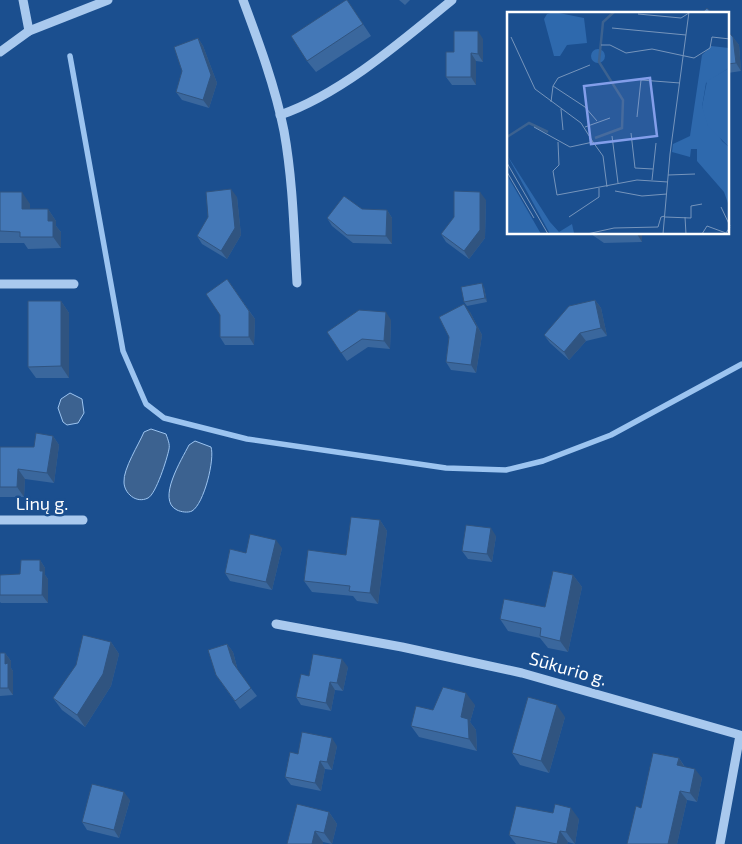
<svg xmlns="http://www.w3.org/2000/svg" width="742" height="844" viewBox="0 0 742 844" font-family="'Exo 2',sans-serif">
  <rect width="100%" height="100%" fill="#1b4f8f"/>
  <g fill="#3c6290" stroke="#9cc4f0">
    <path d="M70,393L82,399L84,413L78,423L67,425L63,422L58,408L61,399Z"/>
    <path d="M151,429L166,434C168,440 170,444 169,449C167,459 156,494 148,498C136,504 124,493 124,482C123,469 139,444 144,432Z"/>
    <path d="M195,441L211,447C215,459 204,504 192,511C188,513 181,512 177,510C156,500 182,459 189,445Z"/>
  </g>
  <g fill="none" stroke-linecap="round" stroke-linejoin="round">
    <path stroke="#9cc4f0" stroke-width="5.5" d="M70,56L123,351L146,404L164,418L247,439L446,468L506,470L543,461L611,435L742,364"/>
    <g stroke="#a9c9ee" stroke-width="9">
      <path d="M243,0C259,43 275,86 284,131C293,181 294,232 297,283"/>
      <path d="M29,31L108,0"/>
      <path d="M0,52L29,31L23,0"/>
      <path d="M280,115C341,94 402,41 452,0"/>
      <path d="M0,284H74"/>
      <path d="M0,520H83"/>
      <path d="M276,624L402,647L522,673L740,735L720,844"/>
    </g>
  </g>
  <g fill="#3a679d">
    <path d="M347,0L371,36L316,72L307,61Z"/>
    <path d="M399,0H410L405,5Z"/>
    <path d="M728,32L739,45L741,71L728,73Z"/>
    <path d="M198,38L203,46L217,83L209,108L182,100L176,92Z"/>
    <path d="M483,39V62L476,61V85H452L446,77L454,52Z"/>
    <path d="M0,192L30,204V209H48L56,221V226L61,232V248L28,249L24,243H0Z"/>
    <path d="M237,197L241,235L227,259L202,244L197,236Z"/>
    <path d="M486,200L485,238L469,259L446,242L441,234Z"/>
    <path d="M362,209L387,210L392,218V244L353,243L332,226L327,218Z"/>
    <path d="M591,234H642V242L604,243Z"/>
    <path d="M227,279L255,319L254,345H225L220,337Z"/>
    <path d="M484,287L487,302L467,306L464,302Z"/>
    <path d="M595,300L601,308L607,336L586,341L569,360L550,343L544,335Z"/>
    <path d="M61,301L69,313V378H36L28,367Z"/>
    <path d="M470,312L482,335L476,373L451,370L446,362L449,337Z"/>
    <path d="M391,320L390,349L368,347L347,361L327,332Z"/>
    <path d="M53,436L59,445L54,483L25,479L24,497H0V447H34Z"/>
    <path d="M380,520L387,531L378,604L357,601L353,596L312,592L304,581L346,555Z"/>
    <path d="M496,536L492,562L468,559L462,551Z"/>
    <path d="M282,548L272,590L230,581L225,573L246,553Z"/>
    <path d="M40,560L45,568V575L48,579V603H1L0,602V575L20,574Z"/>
    <path d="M573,575L582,587L568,652L548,648L540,638L508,631L500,619L545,607Z"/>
    <path d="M111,642L119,654L111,686L85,727L62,710L53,698Z"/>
    <path d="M227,644L233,652L238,671L257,696L240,709L216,675Z"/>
    <path d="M0,653H5L11,661V668L13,671V695L0,696Z"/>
    <path d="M348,667L343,691L335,690L331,711L301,705L296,697L309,676Z"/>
    <path d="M475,705L470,722L476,730L477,751L419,737L411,726L433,710Z"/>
    <path d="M565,717L549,773L520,765L512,753Z"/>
    <path d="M337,746L332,770L325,769L321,791L291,785L285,777L298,754Z"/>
    <path d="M679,758L685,767L702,778L697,802L687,800L677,844H627L641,808Z"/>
    <path d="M130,800L119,838L87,830L82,822Z"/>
    <path d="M329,812L337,824L332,844L323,842L287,844Z"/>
    <path d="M579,819L575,844L568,842L567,844H516L509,835Z"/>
  </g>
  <g fill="#305480">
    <path d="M478,31L483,39V62L478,54Z"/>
    <path d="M733,37L739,45L741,71L736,63Z"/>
    <path d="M198,38L203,46L217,83L209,108L203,100Z"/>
    <path d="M471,53L476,61V85L471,77Z"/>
    <path d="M231,189L237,197L241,235L227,259L221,251Z"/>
    <path d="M22,192L30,204V220L22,209Z"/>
    <path d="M480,192L486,200L485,238L469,259L464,251Z"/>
    <path d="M48,209L56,221V226L61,232V248L53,237L48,221Z"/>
    <path d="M387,210L392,218V244L386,236Z"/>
    <path d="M637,234H642V242Z"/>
    <path d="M482,283L484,287L487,302L485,298Z"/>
    <path d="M595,300L601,308L607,336L601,328Z"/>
    <path d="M61,301L69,313V378L61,366Z"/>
    <path d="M464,304L470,312L482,335L476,373L471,365Z"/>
    <path d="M249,311L255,319L254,345L249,337Z"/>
    <path d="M386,312L391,320L390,349L384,341Z"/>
    <path d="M580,333L586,341L569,360L564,352Z"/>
    <path d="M53,436L59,445L54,483L47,473Z"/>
    <path d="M18,469L25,479L24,497L17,487Z"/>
    <path d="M380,520L387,531L378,604L370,593Z"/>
    <path d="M491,528L496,536L492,562L487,554Z"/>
    <path d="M276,540L282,548L272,590L266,582Z"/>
    <path d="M40,560L45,568V575L48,579V603L42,595L40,571Z"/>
    <path d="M573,575L582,587L568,652L560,641Z"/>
    <path d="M111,642L119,654L111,686L85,727L77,715Z"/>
    <path d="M227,644L233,652L238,671L233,663Z"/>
    <path d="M5,653L11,661V668L13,671V695L8,688L5,664Z"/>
    <path d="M342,659L348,667L343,691L337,683Z"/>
    <path d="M330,682L335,690L331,711L326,703Z"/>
    <path d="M466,693L475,705L470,722L476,730L477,751L469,739L461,717Z"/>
    <path d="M557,705L565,717L549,773L541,761Z"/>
    <path d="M332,738L337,746L332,770L327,762Z"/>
    <path d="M679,758L685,768L677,765Z"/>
    <path d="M320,761L325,769L321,791L315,783Z"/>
    <path d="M695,769L702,778L697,802L690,793Z"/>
    <path d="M680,791L687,800L677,844H668Z"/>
    <path d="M124,792L130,800L119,838L114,830Z"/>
    <path d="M571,808L579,819L575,844L566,832Z"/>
    <path d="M329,812L337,824L332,844L324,833Z"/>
    <path d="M315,831L323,842V844H312Z"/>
    <path d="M560,831L568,842L567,844H557Z"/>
  </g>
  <g fill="#4478b7" stroke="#305480">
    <path d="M346,0H347L363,24L307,61L291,36Z"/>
    <path d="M707,8L712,14H701Z"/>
    <path d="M454,31H478V54L471,53V77H446V52H454Z"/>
    <path d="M728,32L733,37L736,63L728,64Z"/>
    <path d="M198,38L211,75L203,100L176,92L182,71L174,47Z"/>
    <path d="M231,189L235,228L221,251L197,236L208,217L206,192Z"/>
    <path d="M454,191L480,192V230L464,251L441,234L454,217Z"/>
    <path d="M0,192H22V209H48V221H53V237H20V232L0,231Z"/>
    <path d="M344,196L362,209L387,210L386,236L347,235L327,218Z"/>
    <path d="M596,234H637L598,235Z"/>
    <path d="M227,279L249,311V337H220V315L206,294Z"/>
    <path d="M482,283L485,298L464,302L461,287Z"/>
    <path d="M595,300L601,328L580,333L564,352L544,335L569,306Z"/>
    <path d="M28,301H61V366L28,367Z"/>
    <path d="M464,304L477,327L471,365L446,362L449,337L439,317Z"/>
    <path d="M359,310L386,312L384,341L362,339L341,353L327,332Z"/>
    <path d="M36,433L53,436L47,473L18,469L17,487H0V447H34Z"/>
    <path d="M351,517L380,520L370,593L349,591L350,586L304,581L308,550L346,555Z"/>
    <path d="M466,525L491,528L487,554L462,551Z"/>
    <path d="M250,534L276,540L266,582L225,573L230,549L246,553Z"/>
    <path d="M21,560H40V571H43L42,595H0V575L20,574Z"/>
    <path d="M553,571L573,575L560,641L540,636L541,628L500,619L504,599L545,607Z"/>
    <path d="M83,635L111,642L103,674L77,715L53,698L76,665Z"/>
    <path d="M227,644L233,663L251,688L235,701L216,675L208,650Z"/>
    <path d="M0,653H5V664L8,663V688H0Z"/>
    <path d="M313,654L342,659L337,683L330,682L326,703L296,697L301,674L309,676Z"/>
    <path d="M443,687L466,693L461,717L468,719L469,739L411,726L416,706L433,710Z"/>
    <path d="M528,697L557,705L541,761L512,753Z"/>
    <path d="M302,732L332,738L327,762L320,761L315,783L285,777L290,752L298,754Z"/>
    <path d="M653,753L679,758L677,765L695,769L690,793L680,791L668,844H627L636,806L641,808Z"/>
    <path d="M92,784L124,792L114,830L82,822Z"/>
    <path d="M297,804L329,812L324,833L315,831L312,844H287Z"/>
    <path d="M555,804L571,808L566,832L560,831L557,844L509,835L516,806L553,813Z"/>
  </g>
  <g text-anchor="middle" stroke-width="5" stroke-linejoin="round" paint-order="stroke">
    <g font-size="18" fill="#fff" stroke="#1b4f8f">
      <text x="42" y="510">Linų g.</text>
      <text transform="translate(568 669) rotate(16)" y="6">Sūkurio g.</text>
    </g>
  </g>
  <g transform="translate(507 12)">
    <rect width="222" height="222" fill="#1b4f8f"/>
    <path d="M0,143L43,210L52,220L65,212L67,221L43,222ZM0,163L34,222H0Z" fill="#2e69ad"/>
    <path d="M47,0L77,6L80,31L60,33L53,44H47L37,7L40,2ZM204,34L222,36V56L199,71L195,95L215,129L222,135V194L217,180L190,149V137H184L183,145L165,140L166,132L183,124L195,43ZM84 44a7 7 0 1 1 14 0a7 7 0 1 1-14 0Z" fill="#2e69ad"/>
    <path d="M222,56V135L201,114L195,95L200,69Z" fill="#2e69ad"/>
    <path fill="none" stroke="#3c6290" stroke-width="2.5" d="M0,125L22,111L41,120M88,126L115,116L116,88L92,50L96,10L107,0"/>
    <path fill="none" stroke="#7695bc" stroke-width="1" d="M131,2L174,6L182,1M105,16L179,23M4,25L28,77L74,111L86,130M94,33H103L119,41L145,37L187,46L203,36L205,25L223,27M83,53L51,66L46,74L78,95L90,109M44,90L46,74M54,97L56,118M130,105L134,68L173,71M27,115L63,135L86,130L96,144L100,175M78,115L103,106M124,121L128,156L146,157M105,124L111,171M51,130L52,153L46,159L50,183L130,168L161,170M0,151L41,222M0,160L27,206M161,163L188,162M145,168L149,131M108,179L135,184L160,182M214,195L223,214M62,205L92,185V176M158,205L184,206V194L195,192M178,205L179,222M80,222L107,216L151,215L154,205L158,204M156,222L163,142L182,0M195,222L200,214L219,221L223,215"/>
    <path fill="#839eea" fill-opacity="0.15" stroke="#839eea" stroke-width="2.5" d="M143,66L150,124L84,132L77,74Z"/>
    <rect width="222" height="222" fill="none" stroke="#fff" stroke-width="2.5"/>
  </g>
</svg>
